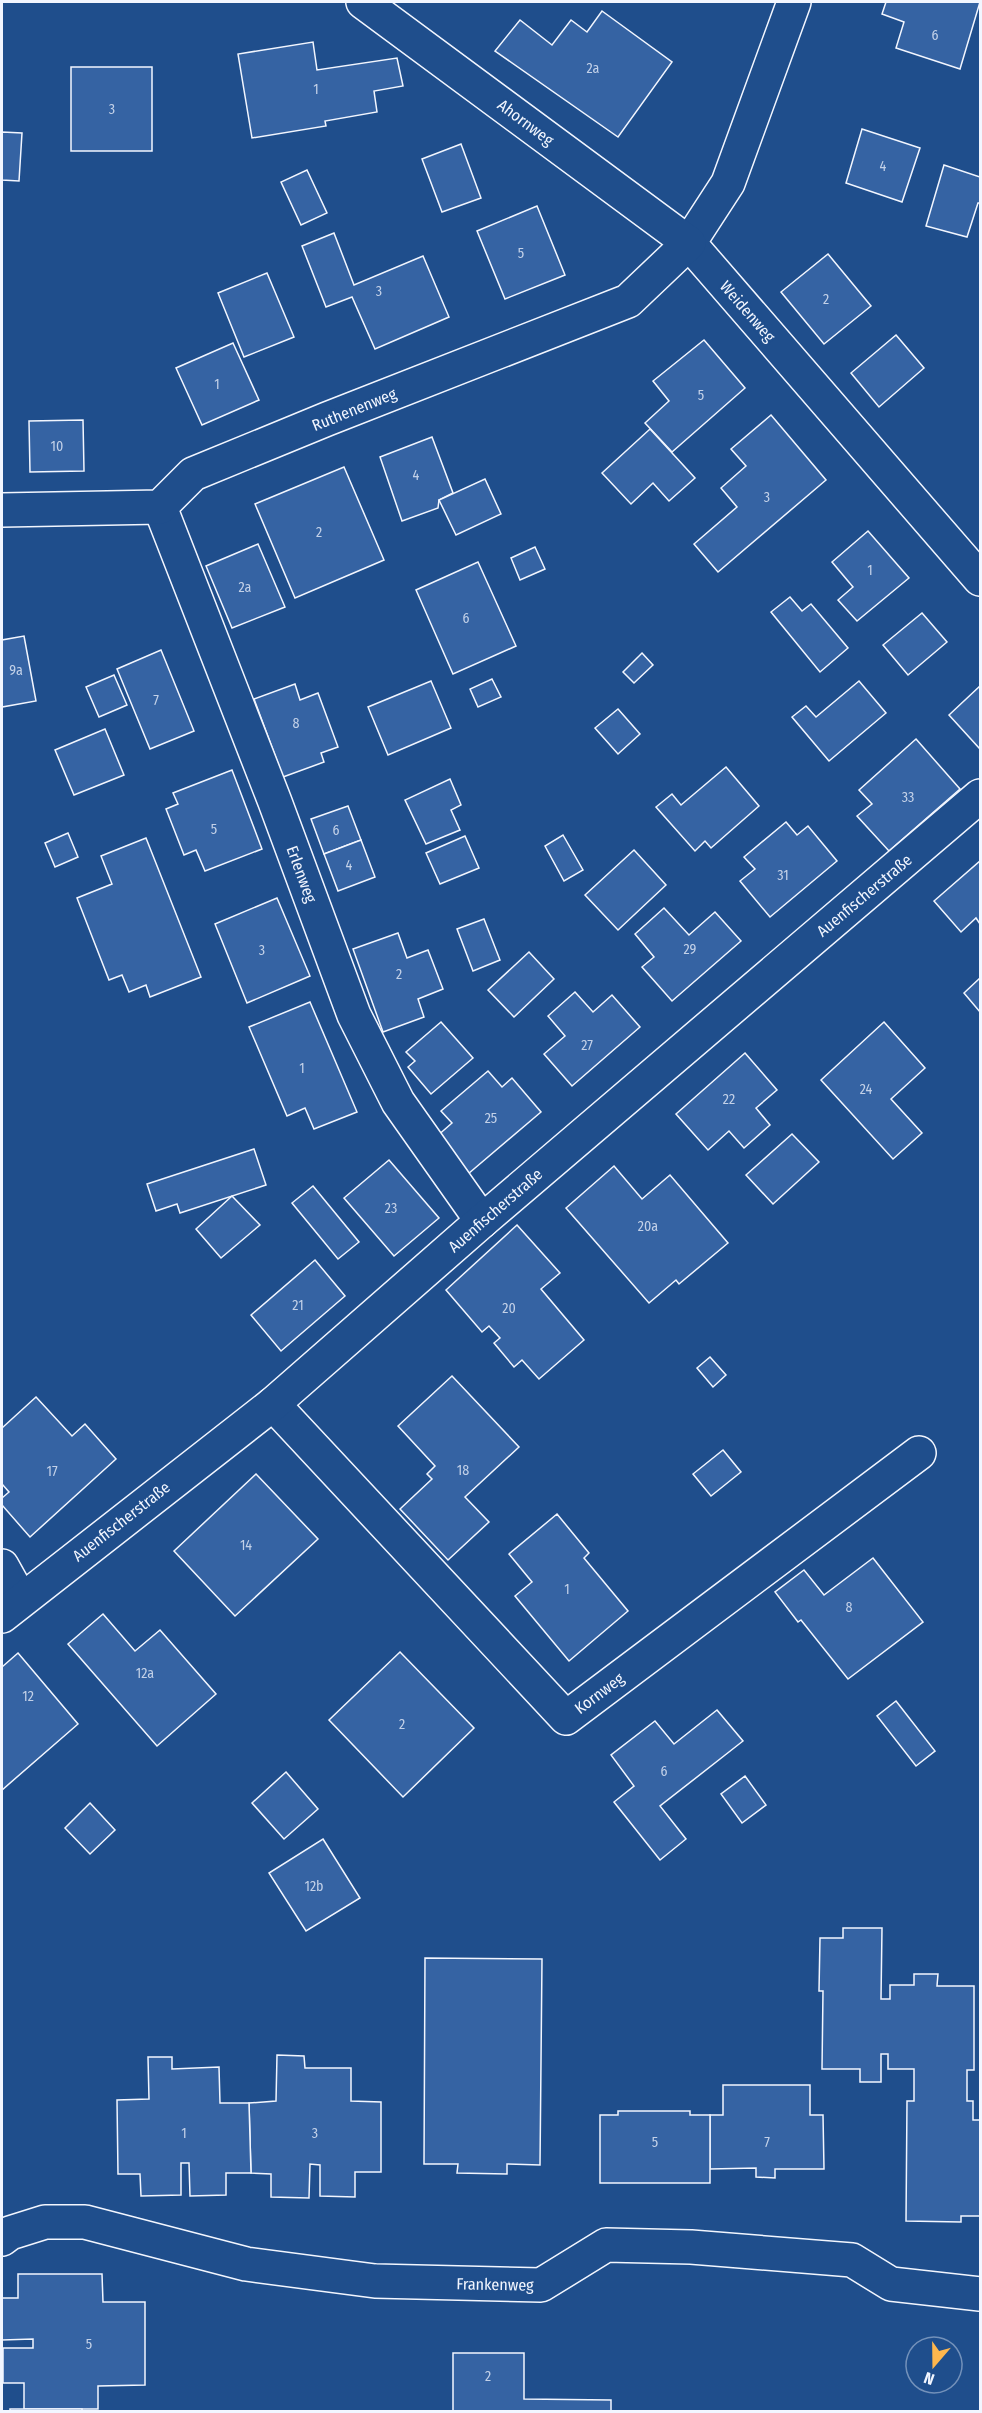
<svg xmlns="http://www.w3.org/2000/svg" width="982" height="2413" viewBox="0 0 982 2413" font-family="'Fira Sans Condensed',sans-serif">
  <rect width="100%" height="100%" fill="#1f4e8c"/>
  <g fill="#3563a3" stroke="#f2f6ff" stroke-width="1.5">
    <path d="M886,2H980L960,69L896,48L904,22L882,14Z"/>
    <path d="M602,11L672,62L618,137L495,51L520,20L552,45L571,20L587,32Z"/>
    <path d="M313,42L317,70L397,58L403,86L374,91L377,112L325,121L326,126L252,138L238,54Z"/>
    <rect x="71" y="67" width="81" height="84"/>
    <path d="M862,129L920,148L902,202L846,183Z"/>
    <path d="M2,132L22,133L19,181L2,180Z"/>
    <path d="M461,144L481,198L442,212L422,159Z"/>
    <path d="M944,165L980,177V203H978L967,237L926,226Z"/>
    <path d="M307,170L327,213L301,225L281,182Z"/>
    <path d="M537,206L565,275L505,299L477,231Z"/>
    <path d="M334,233L354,285L423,256L449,317L375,349L352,297L326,307L302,246Z"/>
    <path d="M828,254L871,306L824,344L781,292Z"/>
    <path d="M267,273L294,337L244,357L218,293Z"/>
    <path d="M896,335L924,368L879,407L851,373Z"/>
    <path d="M704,340L745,388L672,452L645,423L669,401L653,381Z"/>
    <path d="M233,343L259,400L202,425L176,368Z"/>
    <path d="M771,415L826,480L718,572L694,544L737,507L721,488L746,466L731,449Z"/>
    <path d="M83,420L84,471L30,472L29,421Z"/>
    <path d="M650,429L695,478L669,501L653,483L631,504L602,473Z"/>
    <path d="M432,437L453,493L439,500L438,508L402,521L380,457Z"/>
    <path d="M344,467L384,560L295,598L255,504Z"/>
    <path d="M485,479L501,514L456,535L439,500Z"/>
    <path d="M868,531L909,578L857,621L838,600L853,587L832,562Z"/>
    <path d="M258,544L285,607L232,628L206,566Z"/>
    <path d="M535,547L545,569L520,580L511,558Z"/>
    <path d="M478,562L516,646L453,674L416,590Z"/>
    <path d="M790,597L802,611L811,604L848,648L820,672L771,612Z"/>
    <path d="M922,613L947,642L908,675L883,645Z"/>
    <path d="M24,636L36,701L2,707V640Z"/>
    <path d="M161,650L194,731L150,749L117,669Z"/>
    <path d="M642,653L653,665L634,683L623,672Z"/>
    <path d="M114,675L127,705L99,717L86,687Z"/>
    <path d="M492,679L501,697L478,707L470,689Z"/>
    <path d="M431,681L451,728L388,755L368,707Z"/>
    <path d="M859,681L886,713L829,761L792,717L806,706L816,717Z"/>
    <path d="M295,684L300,700L318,693L338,747L321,753L324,762L283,777L254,699Z"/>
    <path d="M980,686V749L949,715Z"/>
    <path d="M618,709L640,734L618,754L595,728Z"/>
    <path d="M105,729L124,775L74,795L55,750Z"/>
    <path d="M916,739L960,789L889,851L857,816L872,804L859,790Z"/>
    <path d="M726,767L759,806L711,848L705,841L695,851L656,807L672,794L681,805Z"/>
    <path d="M232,770L262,849L205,871L196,850L184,855L166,809L178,804L173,793Z"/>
    <path d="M450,779L461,805L451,810L460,830L426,844L405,800Z"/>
    <path d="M348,806L361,840L324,854L311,819Z"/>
    <path d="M786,822L797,835L808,826L837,861L770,917L740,881L755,869L744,857Z"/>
    <path d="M68,833L78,857L55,867L45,843Z"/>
    <path d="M563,835L583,870L564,881L545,846Z"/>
    <path d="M465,836L479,868L440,884L426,853Z"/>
    <path d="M146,838L201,977L150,997L146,985L129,992L122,975L109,980L77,898L112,884L101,856Z"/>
    <path d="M361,840L375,877L338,891L324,854Z"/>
    <path d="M634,850L666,885L618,930L585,895Z"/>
    <path d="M980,861V924L976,918L961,932L934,901Z"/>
    <path d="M277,898L310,976L247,1003L215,924Z"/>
    <path d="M664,908L689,935L715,912L741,941L672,1001L642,967L654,957L635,934Z"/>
    <path d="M484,919L500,960L473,971L457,929Z"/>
    <path d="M398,933L407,958L428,950L443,989L418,999L424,1017L383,1032L353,949Z"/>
    <path d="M529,952L554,979L514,1017L488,990Z"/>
    <path d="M980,978V1012L964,993Z"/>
    <path d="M575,992L593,1012L612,995L640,1027L572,1086L544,1054L565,1036L548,1016Z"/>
    <path d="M310,1002L357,1112L314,1129L305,1108L287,1116L249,1027Z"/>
    <path d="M441,1022L473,1058L431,1094L408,1067L415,1061L406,1052Z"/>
    <path d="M884,1022L925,1068L891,1099L922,1133L893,1159L821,1080Z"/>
    <path d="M745,1053L777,1090L756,1108L770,1125L744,1148L729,1131L708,1150L676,1114Z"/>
    <path d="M488,1071L502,1087L512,1078L541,1112L468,1174L436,1137L452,1123L441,1111Z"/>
    <path d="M792,1134L819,1162L773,1204L746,1175Z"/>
    <path d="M254,1149L266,1185L180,1213L177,1204L156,1211L147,1184Z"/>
    <path d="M389,1160L439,1218L394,1256L344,1198Z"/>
    <path d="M614,1166L642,1199L670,1175L728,1243L679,1284L676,1280L649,1303L566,1208Z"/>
    <path d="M313,1186L359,1242L338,1259L292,1203Z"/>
    <path d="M232,1196L260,1225L221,1258L196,1229Z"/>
    <path d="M517,1225L560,1273L541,1289L584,1340L539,1379L522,1360L514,1367L494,1343L500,1338L489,1326L482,1332L446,1290Z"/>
    <path d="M315,1260L345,1296L281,1351L251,1315Z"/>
    <path d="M710,1357L726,1375L713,1387L697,1368Z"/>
    <path d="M452,1376L519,1447L465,1497L489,1522L448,1560L400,1509L432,1479L427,1474L435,1466L398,1426Z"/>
    <path d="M36,1397L72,1436L85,1424L116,1459L30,1537L2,1505V1498L9,1492L2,1484V1428Z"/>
    <path d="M723,1450L741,1472L711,1496L693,1474Z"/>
    <path d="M256,1474L318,1539L235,1616L174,1551Z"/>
    <path d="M557,1514L589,1553L584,1558L628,1611L569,1661L515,1596L532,1582L509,1554Z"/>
    <path d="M873,1558L923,1622L848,1679L801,1620L798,1622L775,1592L804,1570L824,1595Z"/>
    <path d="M103,1614L135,1651L160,1630L216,1694L157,1746L68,1644Z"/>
    <path d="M400,1652L474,1728L403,1797L329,1720Z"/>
    <path d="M18,1653L78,1724L2,1790V1667Z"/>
    <path d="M896,1701L935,1751L916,1766L877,1716Z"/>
    <path d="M717,1710L743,1741L660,1806L686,1839L660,1860L614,1802L634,1786L611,1755L655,1721L674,1744Z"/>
    <path d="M286,1772L318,1809L284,1839L252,1803Z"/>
    <path d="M745,1776L766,1805L742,1823L721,1794Z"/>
    <path d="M90,1803L115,1830L90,1854L65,1828Z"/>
    <path d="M323,1839L360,1898L306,1931L269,1873Z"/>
    <path d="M843,1928H882L881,1999H890V1985H914V1974H938L937,1986H974V2070H967V2101H973V2120H980V2216H961V2222L906,2221L907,2101H914V2069H888V2054H881V2082H860V2069H822L823,1991H819L820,1938H843Z"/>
    <path d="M425,1958L542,1959L540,2165L507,2164V2174L457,2173L458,2164H424Z"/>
    <path d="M277,2055L304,2056L305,2068H351V2101L381,2102V2172H355V2197L320,2196V2165L310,2164L309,2198L271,2197V2174L251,2173L249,2103L276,2101Z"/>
    <path d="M148,2057H172V2069L219,2067L220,2103H249L251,2173H226V2195L190,2196L189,2163H181V2195L141,2196L140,2174H118L117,2100L149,2099Z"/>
    <path d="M723,2085H810V2115H823L824,2169H775V2178L756,2177V2168L710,2169V2115H723Z"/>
    <path d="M618,2111H690V2115H710V2183H600V2115H618Z"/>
    <path d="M18,2274H102L103,2302H145V2385L98,2386V2409H24V2383H3V2348H33V2339L2,2340V2298H18Z"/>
    <path d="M453,2353H524V2399L611,2400V2412H453Z"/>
    <rect x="10" y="2409" width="72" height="3"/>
  </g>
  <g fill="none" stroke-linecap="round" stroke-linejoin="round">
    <defs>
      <g id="street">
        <path d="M794,2L728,183L689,243L980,579"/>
        <path d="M160,507L275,802L354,1015L398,1102L482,1221"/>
        <path d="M2,510L160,507L193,474L327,419L628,301L689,243L363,2"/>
        <path d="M273,1404L566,1718L919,1453"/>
        <path d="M2,1566L21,1600"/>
        <path d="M2,1616L273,1404L482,1221L980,796"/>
        <path d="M2,2239L10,2233L45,2222H85L246,2264L375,2281L541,2285L606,2245L691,2247L852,2260L891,2284L980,2294"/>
      </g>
    </defs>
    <use href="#street" stroke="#f2f6ff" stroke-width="36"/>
    <use href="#street" stroke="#1f4e8c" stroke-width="33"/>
  </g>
  <g text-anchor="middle" stroke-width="4.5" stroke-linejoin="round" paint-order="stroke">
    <g font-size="14" fill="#c3d1e8">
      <text x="935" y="40">6</text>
      <text x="593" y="73">2a</text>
      <text x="316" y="94">1</text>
      <text x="112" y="114">3</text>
      <text x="883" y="171">4</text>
      <text x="521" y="258">5</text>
      <text x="379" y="296">3</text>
      <text x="826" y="304">2</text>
      <text x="217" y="389">1</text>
      <text x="701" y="400">5</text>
      <text x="57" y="451">10</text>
      <text x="416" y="480">4</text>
      <text x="767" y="502">3</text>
      <text x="319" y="537">2</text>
      <text x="870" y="575">1</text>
      <text x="245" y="592">2a</text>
      <text x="466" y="623">6</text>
      <text x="16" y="675">9a</text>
      <text x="156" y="705">7</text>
      <text x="296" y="728">8</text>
      <text x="908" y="802">33</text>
      <text x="214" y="834">5</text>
      <text x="336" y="835">6</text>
      <text x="349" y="870">4</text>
      <text x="783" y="880">31</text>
      <text x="690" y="954">29</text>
      <text x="262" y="955">3</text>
      <text x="399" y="979">2</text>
      <text x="587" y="1050">27</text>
      <text x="302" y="1073">1</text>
      <text x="866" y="1094">24</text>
      <text x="729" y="1104">22</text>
      <text x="491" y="1123">25</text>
      <text x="391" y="1213">23</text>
      <text x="648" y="1231">20a</text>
      <text x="298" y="1310">21</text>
      <text x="509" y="1313">20</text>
      <text x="463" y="1475">18</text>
      <text x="52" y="1476">17</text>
      <text x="246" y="1550">14</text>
      <text x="567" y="1594">1</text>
      <text x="849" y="1612">8</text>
      <text x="145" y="1678">12a</text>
      <text x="28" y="1701">12</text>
      <text x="402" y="1729">2</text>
      <text x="664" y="1776">6</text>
      <text x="314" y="1891">12b</text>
      <text x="184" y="2138">1</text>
      <text x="315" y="2138">3</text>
      <text x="655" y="2147">5</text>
      <text x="767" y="2147">7</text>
      <text x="89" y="2349">5</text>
      <text x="488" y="2381">2</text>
    </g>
    <g font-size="16" fill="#f2f6ff" stroke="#1f4e8c">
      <text transform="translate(526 122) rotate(37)" y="6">Ahornweg</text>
      <text transform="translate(748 311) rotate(49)" y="6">Weidenweg</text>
      <text transform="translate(354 409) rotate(-22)" y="6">Ruthenenweg</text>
      <text transform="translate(302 874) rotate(70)" y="6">Erlenweg</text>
      <text transform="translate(864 895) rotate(-40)" y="6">Auenfischerstraße</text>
      <text transform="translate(495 1210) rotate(-41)" y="6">Auenfischerstraße</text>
      <text transform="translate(121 1521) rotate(-38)" y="6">Auenfischerstraße</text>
      <text transform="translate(599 1693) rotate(-37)" y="6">Kornweg</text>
      <text transform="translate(495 2284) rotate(1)" y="6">Frankenweg</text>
    </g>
  </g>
  <rect width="982" height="2413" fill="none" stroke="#f2f6ff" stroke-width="6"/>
  <g transform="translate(934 2365) rotate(200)"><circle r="28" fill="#1f4e8c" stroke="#7391ba" stroke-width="1.5"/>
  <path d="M0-4.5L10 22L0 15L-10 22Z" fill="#ffb74d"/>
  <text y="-9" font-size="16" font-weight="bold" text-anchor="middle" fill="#f2f6ff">N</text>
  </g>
</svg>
